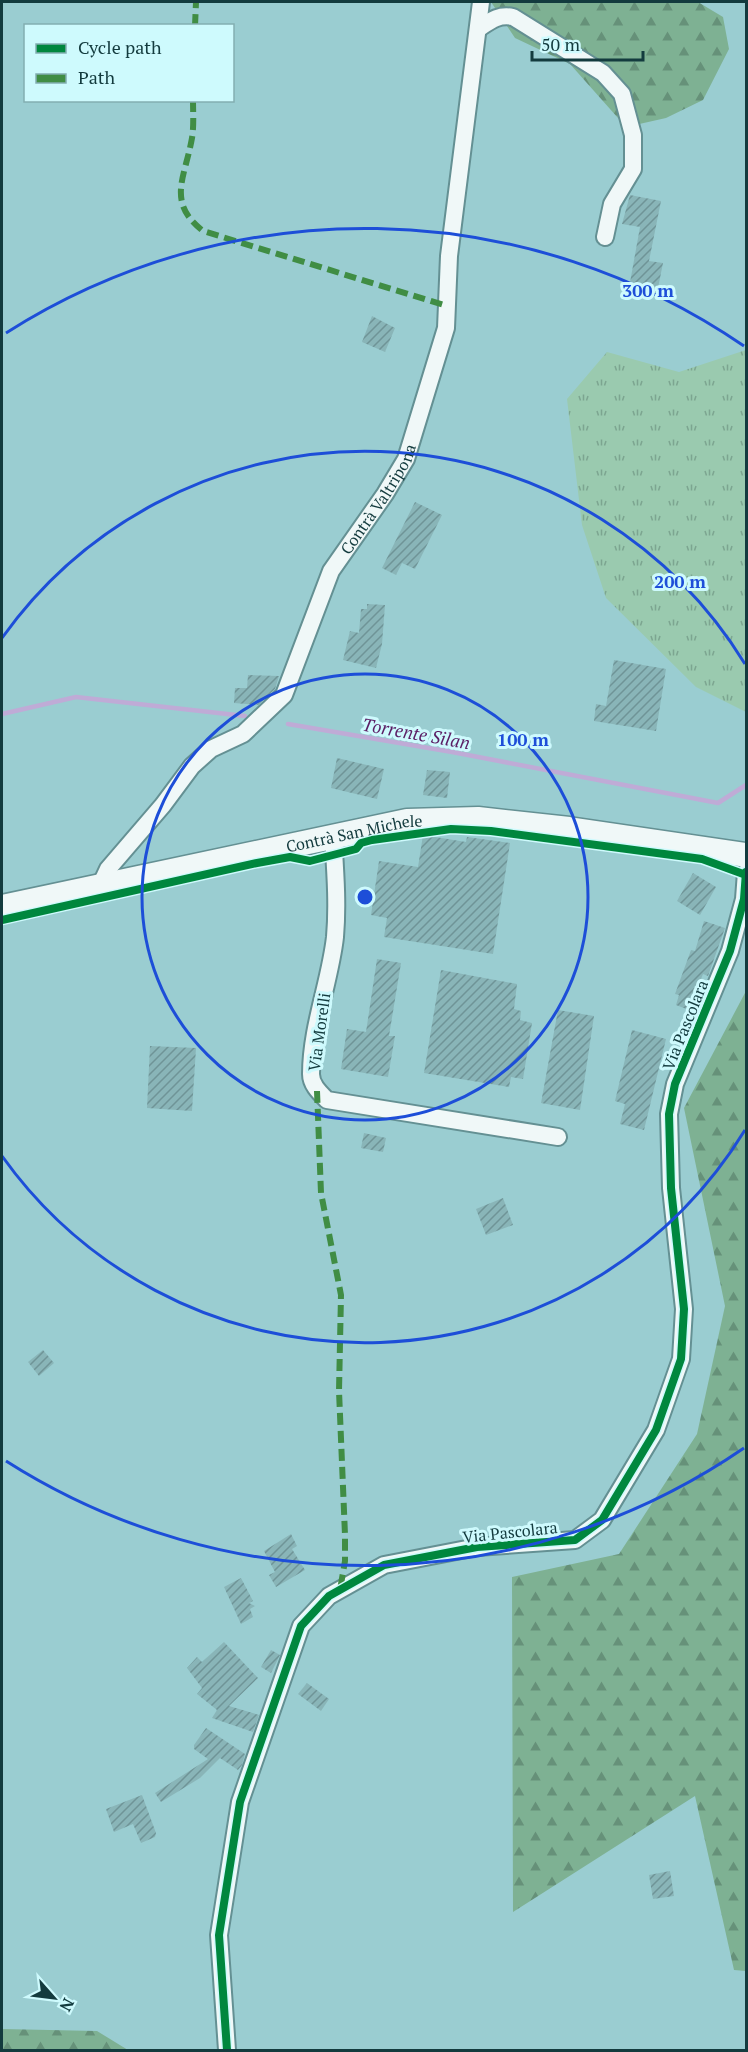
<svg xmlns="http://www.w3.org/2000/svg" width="748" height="2052" viewBox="0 0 748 2052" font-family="'PT Serif',serif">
  <defs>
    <pattern id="forest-firs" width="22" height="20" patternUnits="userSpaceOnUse" patternTransform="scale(1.5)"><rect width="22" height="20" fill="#7eb193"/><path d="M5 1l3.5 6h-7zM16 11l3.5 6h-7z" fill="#669179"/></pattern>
    <pattern id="park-tufts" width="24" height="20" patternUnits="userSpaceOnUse" patternTransform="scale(1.5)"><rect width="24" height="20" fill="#9acaaf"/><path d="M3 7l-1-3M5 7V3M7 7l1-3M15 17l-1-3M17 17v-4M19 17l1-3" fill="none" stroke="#7ca590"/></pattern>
    <pattern id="building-hatch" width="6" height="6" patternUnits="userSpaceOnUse" patternTransform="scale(1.5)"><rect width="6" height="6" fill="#89b5b8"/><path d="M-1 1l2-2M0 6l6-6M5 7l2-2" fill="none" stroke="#6f9497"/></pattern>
  </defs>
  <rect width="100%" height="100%" fill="#9acdd1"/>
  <g fill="url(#forest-firs)">
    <path d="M491,2H698L723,17L729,49L703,100L666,118L626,127L570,64L515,38Z"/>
    <path d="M746,991V1971L734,1970L695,1796L513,1912L512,1577L619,1554L697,1434L725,1306L684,1108Z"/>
    <path d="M2,2029L97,2031L128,2050H2Z"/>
  </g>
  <path fill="url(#park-tufts)" d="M746,350V712L696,687L606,598L582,525L567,399L607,352L679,372Z"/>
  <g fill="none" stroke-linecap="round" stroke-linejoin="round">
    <g stroke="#bfabd6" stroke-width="4.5">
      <path d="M2,714L76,697L245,716"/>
      <path d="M288,724L452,752L718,803L746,785"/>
    </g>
  </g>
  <g fill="url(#building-hatch)">
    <path d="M630,195L661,201L649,261L663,263L657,293L629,288L640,227L622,224Z"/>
    <path d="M372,316L395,328L385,352L362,342Z"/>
    <path d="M415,502L442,515L415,569L402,563L396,575L382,568Z"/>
    <path d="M367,604L385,605L382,644L376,668L343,660L350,631L359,633L361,609H367Z"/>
    <path d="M614,660L666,669L656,731L594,721L596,704L606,706Z"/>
    <path d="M248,675L279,676L275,689L258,705L234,703L235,688H247Z"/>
    <path d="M337,758L384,769L377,799L331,788Z"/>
    <path d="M427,770L450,772L447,798L423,795Z"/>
    <path d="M423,835L466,842L467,837L510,843L493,954L384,937L387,918L371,915L379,861L418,867Z"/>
    <path d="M693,873L716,887L700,915L677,901Z"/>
    <path d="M704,921L725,928L708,976L703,974L689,1010L676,1005L679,995L675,994L691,950L695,951Z"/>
    <path d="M377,959L401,963L389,1036H395L388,1077L341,1069L347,1029L366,1032Z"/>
    <path d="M441,970L517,984L514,1009L521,1011L520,1020L532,1023L523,1079L511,1077L509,1087L424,1073Z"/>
    <path d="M558,1010L594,1016L580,1110L541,1103Z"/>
    <path d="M632,1030L666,1039L644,1130L620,1124L625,1104L615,1101Z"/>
    <path d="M150,1046L196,1048L192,1111L147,1108Z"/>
    <path d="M364,1133L386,1138L383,1152L361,1148Z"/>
    <path d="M503,1198L513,1225L486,1235L476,1209Z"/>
    <path d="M43,1350L54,1363L39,1376L28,1362Z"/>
    <path d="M291,1534L297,1546L292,1549L305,1570L276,1587L269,1575L275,1572L264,1551Z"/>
    <path d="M241,1578L253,1601L249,1603L255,1606L250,1609L253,1617L241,1624L224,1587Z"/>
    <path d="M224,1642L258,1678L229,1706L259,1715L253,1732L212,1718L217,1710L197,1694L202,1688L187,1668L197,1657L202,1662Z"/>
    <path d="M271,1650L280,1655L271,1673L261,1667Z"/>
    <path d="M307,1683L329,1699L321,1711L298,1694Z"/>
    <path d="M206,1728L245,1754L242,1765L238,1770L220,1758L200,1778L161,1802L155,1793L208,1759L194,1749V1745Z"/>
    <path d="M142,1795L156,1833L155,1837L141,1843L133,1824L114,1832L106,1809Z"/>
    <path d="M670,1871L674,1896L653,1899L649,1875Z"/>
  </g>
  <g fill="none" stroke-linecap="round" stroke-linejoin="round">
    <defs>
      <g id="minor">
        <path d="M478,29C490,21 498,14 513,17L603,73L622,94L633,135V169L612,204L605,237"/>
        <path d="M333,835C335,868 338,903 335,937C330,982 311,1027 311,1074C311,1085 320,1093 327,1100L558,1137"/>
        <path id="s1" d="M101,884L108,869L163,805L192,766L211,749L243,734L284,695L331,571L385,494L406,459L446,328L449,256L481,2"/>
        <path d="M227,2050L219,1935L240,1802L301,1626L329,1596L384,1565L477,1547L575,1540L602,1520L656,1430L681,1359L684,1309L671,1188L669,1114L675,1084L730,951L744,899L746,872"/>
      </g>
      <g id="secondary">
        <path id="s2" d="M2,907L407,821L478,819L569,829L746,855"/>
      </g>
    </defs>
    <use href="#minor" stroke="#649093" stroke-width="20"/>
    <use href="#secondary" stroke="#649093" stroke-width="27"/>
    <use href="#minor" stroke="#f0f8f8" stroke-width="16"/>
    <use href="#secondary" stroke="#f0f8f8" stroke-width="24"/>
    <g stroke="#408d44" stroke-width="6" stroke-dasharray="12 6" stroke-linecap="butt">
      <path d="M195,26L196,2"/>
      <path d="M193,100C193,113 194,126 192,138C185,178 166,202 203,231L447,306"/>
      <path d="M317,1091L321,1193L341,1295L339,1391L345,1535V1561L340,1590"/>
    </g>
    <defs>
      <g id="cycleway">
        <path d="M2,920L257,863L290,857L310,861L356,849L361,843L372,840L451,829L491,831L702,859L746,875"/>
        <path d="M227,2050L219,1935L240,1802L301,1626L329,1596L384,1565L477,1547L575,1540L602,1520L656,1430L681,1359L684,1309L671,1188L669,1114L675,1084L730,951L744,899L746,872"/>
      </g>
    </defs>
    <use href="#cycleway" stroke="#cefafd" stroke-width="11"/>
    <use href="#cycleway" stroke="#00873e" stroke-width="8"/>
  </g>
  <g fill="none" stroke="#1d4ed8" stroke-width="3">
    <circle cx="365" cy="897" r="223"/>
    <path d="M745 1130A446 446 0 0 1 2 1156M2 638A446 446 0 0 1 745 664"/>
    <path d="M744 1448A669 669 0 0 1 6 1461M6 333A669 669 0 0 1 744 346"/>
  </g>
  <g text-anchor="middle" stroke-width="6" stroke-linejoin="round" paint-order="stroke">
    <g font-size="16" fill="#133b3e" stroke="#cefafd">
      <text dy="6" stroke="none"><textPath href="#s1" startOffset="486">Contrà Valtripona</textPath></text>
      <text dy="6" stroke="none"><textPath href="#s2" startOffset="360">Contrà San Michele</textPath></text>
      <text transform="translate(685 1025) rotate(-68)" y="6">Via Pascolara</text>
      <text transform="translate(319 1032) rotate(-82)" y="6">Via Morelli</text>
      <text transform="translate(510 1532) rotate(-6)" y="6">Via Pascolara</text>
    </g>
    <g font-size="18" font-style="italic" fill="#5b1e65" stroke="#cefafd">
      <text transform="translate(416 734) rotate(10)" y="6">Torrente Silan</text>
    </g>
  </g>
  <circle cx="365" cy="897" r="9" fill="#1d4ed8" stroke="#cefafd" stroke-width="3"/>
  <g font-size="18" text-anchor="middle" font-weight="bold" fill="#1d4ed8" stroke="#cefafd" stroke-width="6" stroke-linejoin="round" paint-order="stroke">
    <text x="648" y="297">300 m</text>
    <text x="680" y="588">200 m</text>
    <text x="523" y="746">100 m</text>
  </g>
  <rect width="748" height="2052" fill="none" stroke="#133b3e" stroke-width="6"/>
  <rect x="24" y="24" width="210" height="78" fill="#cefafd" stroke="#83aeb1" stroke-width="1.5"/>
  <rect x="36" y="44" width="30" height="9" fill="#00873e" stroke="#83aeb1" stroke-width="1.5"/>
  <text x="78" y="54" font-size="18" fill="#133b3e">Cycle path</text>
  <rect x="36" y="74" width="30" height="9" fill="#408d44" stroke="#83aeb1" stroke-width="1.5"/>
  <text x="78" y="84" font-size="18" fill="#133b3e">Path</text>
  <g transform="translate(54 1998) rotate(118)" stroke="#cefafd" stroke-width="4.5" paint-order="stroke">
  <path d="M0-4.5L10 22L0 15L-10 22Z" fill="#133b3e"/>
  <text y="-9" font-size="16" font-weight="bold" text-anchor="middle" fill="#133b3e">N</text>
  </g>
  <path d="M532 51v9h111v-9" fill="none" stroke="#133b3e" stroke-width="3"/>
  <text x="541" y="51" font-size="18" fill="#133b3e" stroke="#cefafd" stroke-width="4.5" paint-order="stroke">50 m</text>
</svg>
